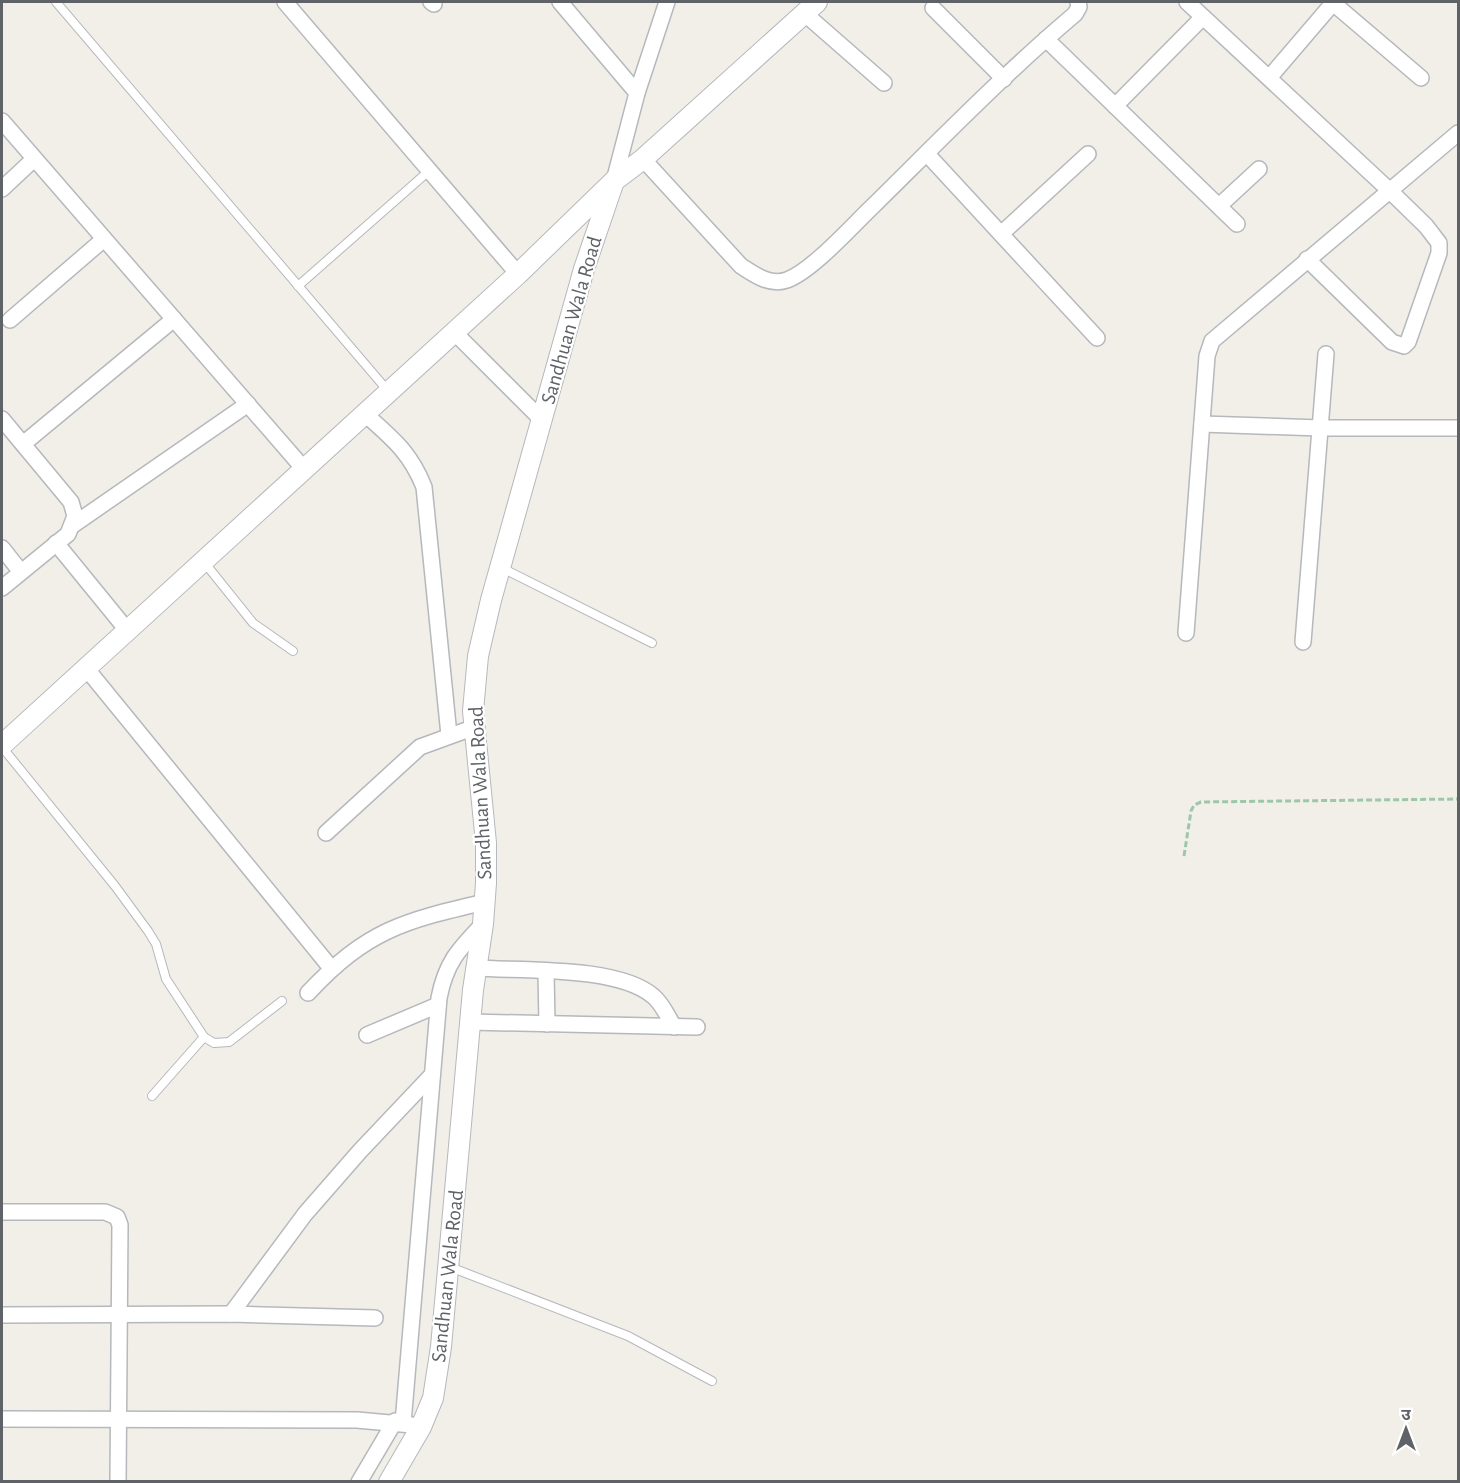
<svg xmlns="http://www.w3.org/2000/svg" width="1460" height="1483" viewBox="0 0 1460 1483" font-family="'Alegreya Sans','Noto Sans Devanagari',sans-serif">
  <rect width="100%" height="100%" fill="#f1efe8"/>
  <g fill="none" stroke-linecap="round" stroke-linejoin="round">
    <defs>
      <g id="service">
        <path d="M56,2L388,391"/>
        <path d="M298,286L430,170"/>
        <path d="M204,562L253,623L293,651"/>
        <path d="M502,568L652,643"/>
        <path d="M2,747L115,886L148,931L156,944L166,979L204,1037L214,1043L229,1042L282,1001"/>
        <path d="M152,1096L204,1037"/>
        <path d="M450,1267L628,1336L712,1381"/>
      </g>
      <g id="minor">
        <path d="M285,2L518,274"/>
        <path d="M431,2L434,4"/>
        <path d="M560,2L637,93"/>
        <path d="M1187,2L1389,190L1426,226L1439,243V253L1408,342L1404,346L1392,342L1307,259"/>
        <path d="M1333,3L1421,78"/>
        <path d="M933,8L1004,79"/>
        <path d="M804,13L884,83"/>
        <path d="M1046,39L1237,224"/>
        <path d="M1269,78L1334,2"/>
        <path d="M1115,106L1203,17"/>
        <path d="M2,121L304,469"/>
        <path d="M927,154L1097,338"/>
        <path d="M643,159L741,266C755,275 770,286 787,280C812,271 853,225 873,206C939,141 1004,74 1075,14L1079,7L1078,2"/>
        <path d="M614,181L637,93L667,2"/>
        <path d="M2,189L34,159"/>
        <path d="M1219,206L1259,169"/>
        <path d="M1001,234L1088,154"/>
        <path d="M10,320L104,239"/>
        <path d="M454,332L542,420"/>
        <path d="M365,414C392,438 410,452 424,487L449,735"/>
        <path d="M2,419L71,502L75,516L68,534L2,588"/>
        <path d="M1202,424L1320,428H1458"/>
        <path d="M23,444L174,319"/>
        <path d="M73,525L248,404"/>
        <path d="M56,543L127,630"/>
        <path d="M2,548L21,572"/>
        <path d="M1186,633L1207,356L1212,341L1458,133"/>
        <path d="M1303,642L1326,354"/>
        <path d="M86,668L331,968"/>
        <path d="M326,833L420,747L475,727"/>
        <path d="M476,968C524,971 618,966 653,996C662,1003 668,1017 674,1027"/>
        <path d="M546,972L547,1024"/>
        <path d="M308,993C367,930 403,921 485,902"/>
        <path d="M470,1022L697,1027"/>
        <path d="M367,1035L438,1005"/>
        <path d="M2,1212H105L117,1217L120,1225L118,1482"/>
        <path d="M231,1314L305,1214L360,1151L432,1075"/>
        <path d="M2,1315L231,1314L375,1318"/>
        <path d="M2,1419L357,1420L412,1425"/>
        <path d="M403,1423L439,998C446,962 459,949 483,924"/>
        <path d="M359,1482L395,1421"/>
      </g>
      <g id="tertiary">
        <path d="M2,745L518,274L614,181L643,159L817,2"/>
        <path d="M389,1482L421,1427L433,1398L441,1347L473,990L483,924L486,883V843L473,711L478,656L491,600L584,269L614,181"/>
      </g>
    </defs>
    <use href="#service" stroke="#b5b8bc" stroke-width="10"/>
    <use href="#minor" stroke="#b5b8bc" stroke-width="18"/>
    <use href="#tertiary" stroke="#b5b8bc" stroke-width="22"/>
    <path stroke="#9cc7a9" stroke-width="3" stroke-dasharray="6 3" stroke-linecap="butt" d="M1184,856L1191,811L1194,805L1201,802L1458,799"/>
    <use href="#service" stroke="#fff" stroke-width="8"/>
    <use href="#minor" stroke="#fff" stroke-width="15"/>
    <use href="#tertiary" stroke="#fff" stroke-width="20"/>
  </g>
  <g text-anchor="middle" stroke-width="4.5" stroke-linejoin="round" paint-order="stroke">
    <g font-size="21" fill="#5f6368" stroke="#fff">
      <text transform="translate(571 320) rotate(-74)" y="7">Sandhuan Wala Road</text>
      <text transform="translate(480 793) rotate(-93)" y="7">Sandhuan Wala Road</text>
      <text transform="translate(447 1276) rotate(-84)" y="7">Sandhuan Wala Road</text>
    </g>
  </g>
  <rect width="1460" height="1483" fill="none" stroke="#5f6368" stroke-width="6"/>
  <g transform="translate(1406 1429)" stroke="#ffffff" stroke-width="4.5" paint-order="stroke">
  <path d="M0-4.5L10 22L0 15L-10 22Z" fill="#5f6368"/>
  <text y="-9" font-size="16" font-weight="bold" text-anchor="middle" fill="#5f6368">उ</text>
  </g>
</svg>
